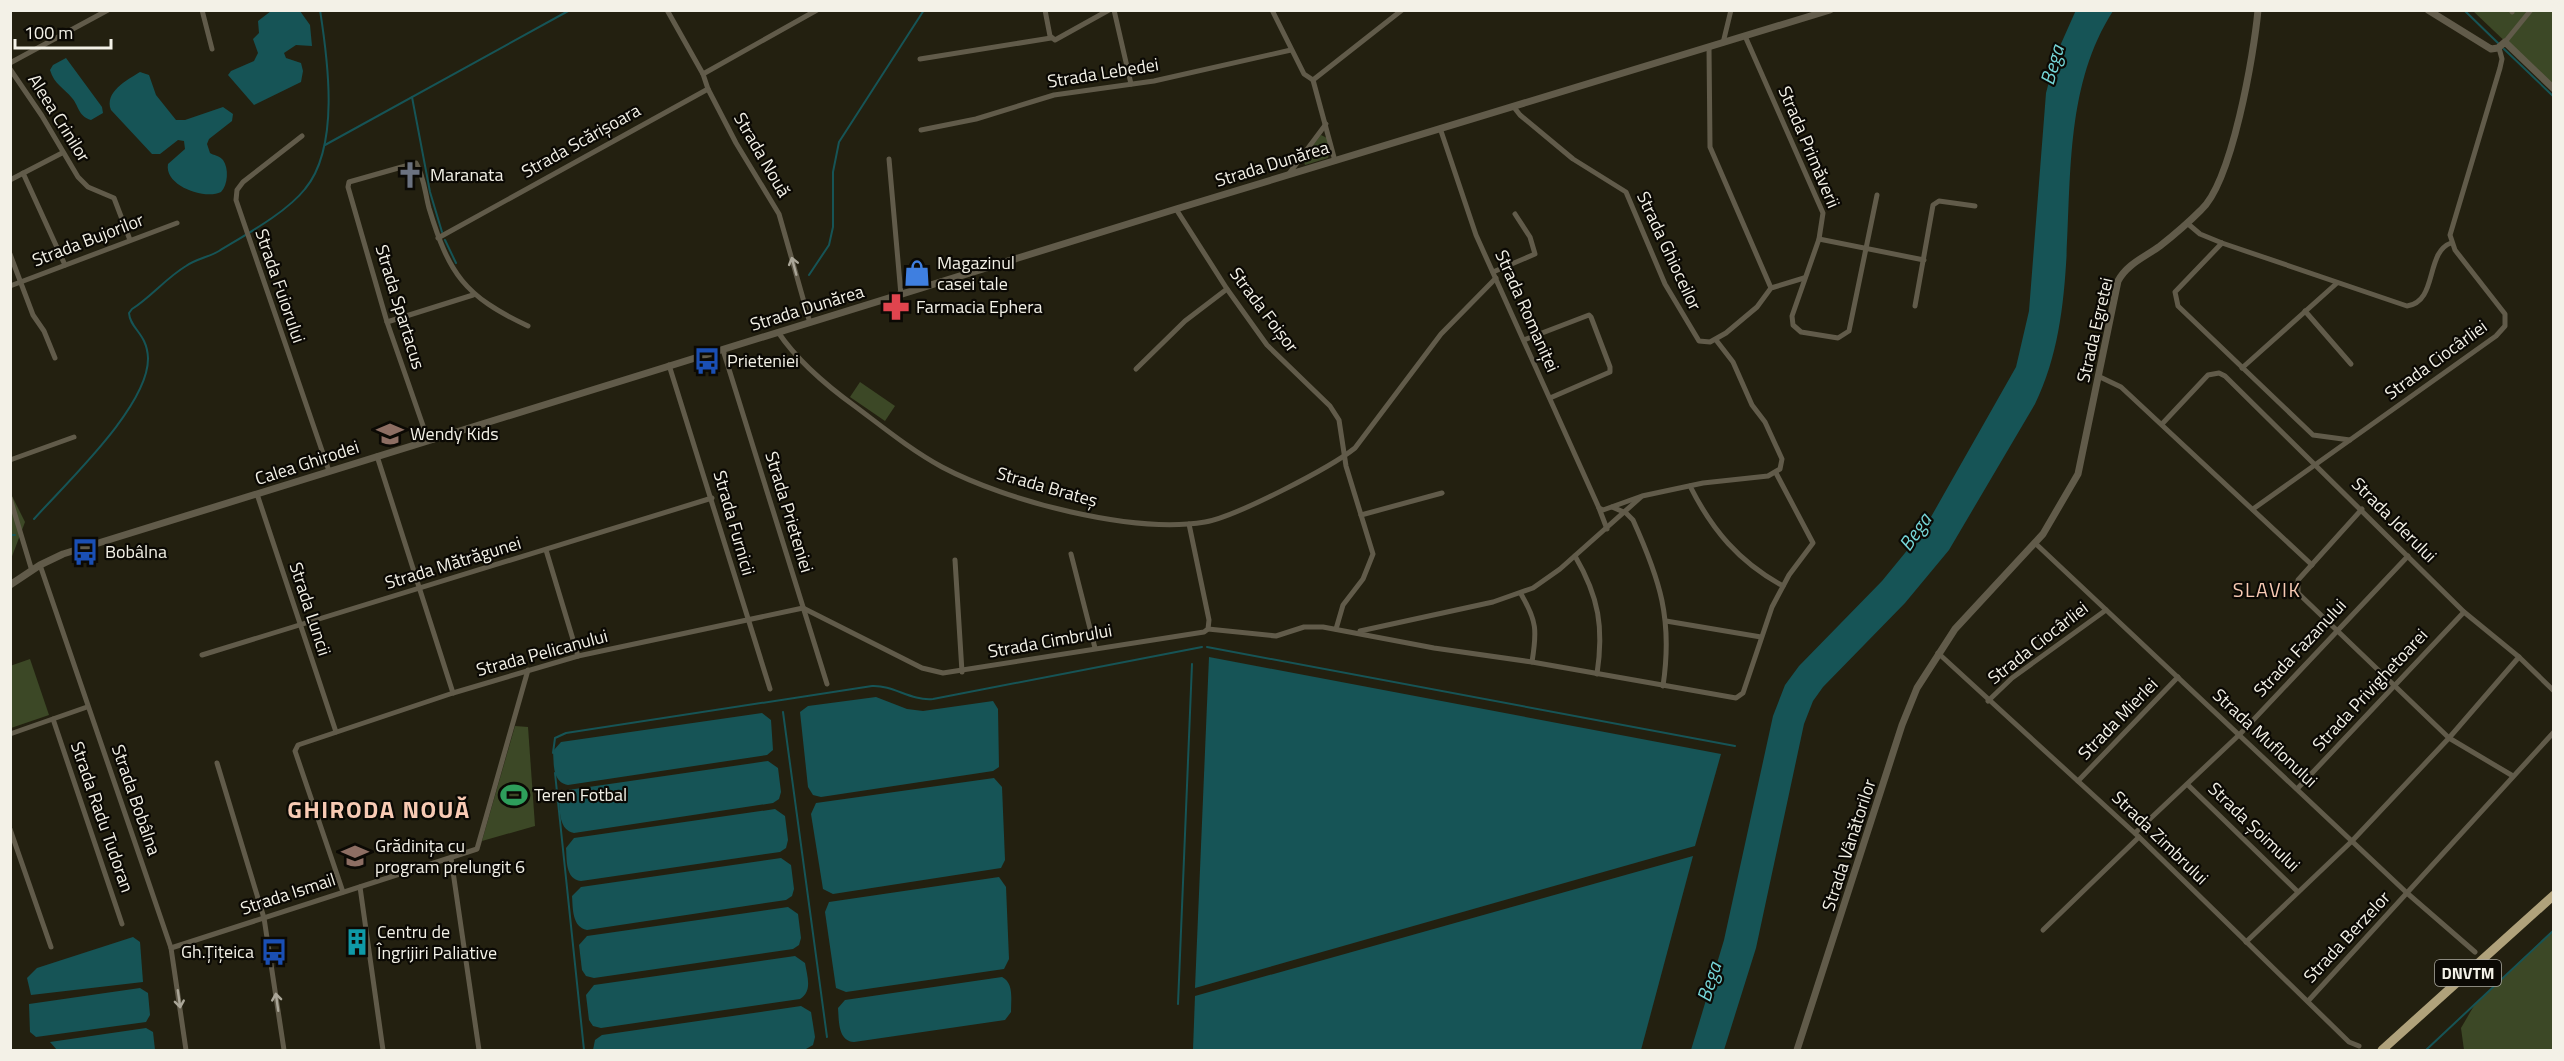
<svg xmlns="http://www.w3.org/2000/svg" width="2564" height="1061" viewBox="0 0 2564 1061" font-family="'Titillium Web',sans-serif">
  <rect width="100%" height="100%" fill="#232010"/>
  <g fill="#3c4826">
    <path d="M2473,11H2553V87Z"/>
    <path d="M1321,135L1327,138L1330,150L1328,158L1305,165L1303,158Z"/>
    <path d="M860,382L895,406L885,421L850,397Z"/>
    <path d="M10,492L25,522L11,559H10Z"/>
    <path d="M30,659L49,715L11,728L10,666Z"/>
    <path d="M515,726L528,727L535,826L482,841Z"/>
    <path d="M2553,930V1050H2464L2461,1028L2475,1004Z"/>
  </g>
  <g fill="#165456">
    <path d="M2076,10L2113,11C2039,126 2095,281 2035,404L1949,550L1905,603L1823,687L1813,701L1804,724L1756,948L1724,1050H1691L1724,940L1773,716L1785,685L1799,666L1882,581L1923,531L2016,367L2029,311L2046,93L2056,55Z"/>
    <path d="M271,11H300L310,25L312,46L296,45L284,53L286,58L301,63L303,71L301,82L254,105L228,75L231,71L254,61L258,53L253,39L259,33L258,21Z"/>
    <path d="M66,58L102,107L103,113L91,120C78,116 79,106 72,98C64,88 54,84 50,70L53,65Z"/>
    <path d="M140,72L149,75L156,95L176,120H185L223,107L233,114L232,121L209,139L207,144L210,153C213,155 220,156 223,160C229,168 228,185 221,192C205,200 164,186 168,164L185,149L184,141L178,140L160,154H152L111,110C104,92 127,80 140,72Z"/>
    <path d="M1209,657L1721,754L1695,846L1195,988Z"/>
    <path d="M876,697L907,709L923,711L993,701L998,709L999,767L993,771L821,797L813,795L808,787L800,712L808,706Z"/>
    <path d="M762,713L771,720L773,750L767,755L568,785C552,782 554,764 553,751L561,742Z"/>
    <path d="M768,761L778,768L781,792L779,799L773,803L574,833C559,830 560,812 559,799L568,790Z"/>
    <path d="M994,778L1002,787L1005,860L1001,868L833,894L823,889L811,814L816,803Z"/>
    <path d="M775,809L785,816L788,840L786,848L780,852L581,881C565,879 567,860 566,848L574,838Z"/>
    <path d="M1693,856L1641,1050H1193L1195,996Z"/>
    <path d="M781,858L791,865L794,889L792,896L786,900L587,930C572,927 573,909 572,896L581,887Z"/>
    <path d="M999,877L1006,887L1009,959L1004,969L846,992L836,988L825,912L829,902Z"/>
    <path d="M788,907L798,914L801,938L799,945L793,949L594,978L586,976L582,970L579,945L587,936Z"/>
    <path d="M133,937L140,942L143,982L31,995L27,978L37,968Z"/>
    <path d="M795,956L805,963C807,976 813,991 800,999L601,1028L593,1026L589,1020L586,995L594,985Z"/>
    <path d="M1002,977C1014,983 1011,999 1011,1012L1005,1020L854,1042C838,1041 839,1021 838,1008L845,1000Z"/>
    <path d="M140,988L148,993L150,1015L146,1022L36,1037L30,1032L29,1004Z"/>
    <path d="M801,1006L811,1012L815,1037L813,1045L806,1049L593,1050L595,1040L602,1035Z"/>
    <path d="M146,1028L153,1032L155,1050H57L50,1042Z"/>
  </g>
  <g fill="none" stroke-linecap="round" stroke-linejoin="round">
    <g stroke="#165456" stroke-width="2">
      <path d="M2464,10L2499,44"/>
      <path d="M2504,49L2554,97"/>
      <path d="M412,97L430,192L442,232"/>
      <path d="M325,145L570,10"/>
      <path d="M445,240L456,263"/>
      <path d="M809,275L829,245L833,227V172L839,142L924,10"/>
      <path d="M34,519C66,483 149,406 148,358C147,333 130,329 129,313L132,309C151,297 166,278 186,266C196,259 209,257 219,251C245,235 286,213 305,189C340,147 328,61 320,10"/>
      <path d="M10,535H15"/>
      <path d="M1207,647L1735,746"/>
      <path d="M783,712L827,1037"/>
      <path d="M553,753L555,738L566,733L872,686C894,685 910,701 933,699L1202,647"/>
      <path d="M555,773L584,1050"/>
      <path d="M1178,1004L1192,664"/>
      <path d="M2426,1050L2554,930"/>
    </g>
    <g stroke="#615b4a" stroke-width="5">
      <path d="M202,10L212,49"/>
      <path d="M667,10L703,74L708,89L736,143L779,214L810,323"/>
      <path d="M1045,10L1050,36L1055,40L1109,10"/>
      <path d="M1114,10L1131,84"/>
      <path d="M1272,10L1304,74L1313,80"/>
      <path d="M2511,10L2512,12"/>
      <path d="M1745,36L1823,213L1819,239L1792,316L1793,325L1801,332L1838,338L1849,331L1877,195"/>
      <path d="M2505,42L2531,10"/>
      <path d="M1723,43L1731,10"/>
      <path d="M1709,47L1710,147L1771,288"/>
      <path d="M920,59L1051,38"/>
      <path d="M10,63L108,10"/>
      <path d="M10,69L42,116L78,177L88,187L114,198L130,240"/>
      <path d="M703,74L817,10"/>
      <path d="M1313,80L1402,10"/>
      <path d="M1313,80L1335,161"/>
      <path d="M1513,106L1520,115L1573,159L1626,192L1665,284L1699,341L1710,342L1726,333L1757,307L1771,288L1804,278"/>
      <path d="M1440,128L1476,235L1599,508L1603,510L1642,496L1703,483L1768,476L1780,469L1782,459L1765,422L1752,405L1733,362L1716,340"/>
      <path d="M921,130L976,119L1054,95L1154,81L1291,50"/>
      <path d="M302,136L243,182L237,190L236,200L329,471"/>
      <path d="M889,159L901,295"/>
      <path d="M23,173L65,265"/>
      <path d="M1288,175L1326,124"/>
      <path d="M10,180L62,153"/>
      <path d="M1176,209L1227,289L1267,345L1330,406L1339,420L1346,466L1373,554L1363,579L1343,605L1336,629"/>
      <path d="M2187,223L2200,234L2222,243L2407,306C2438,302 2425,252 2451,243"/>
      <path d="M438,238L708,89"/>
      <path d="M1819,239L1924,260"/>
      <path d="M2222,243L2175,292L2178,306L2313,435L2350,440"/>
      <path d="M10,254L33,315L44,331L55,358"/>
      <path d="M1493,272L1535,254L1530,237L1515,214"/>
      <path d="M10,286L177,223"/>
      <path d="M1915,306L1933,205L1939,201L1975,206"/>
      <path d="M2305,311L2351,364"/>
      <path d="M387,322L473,295"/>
      <path d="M778,332C798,362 827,386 856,407C884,428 911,450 942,467C1006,501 1132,534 1205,522C1235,517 1330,468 1355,448L1441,334L1496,278"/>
      <path d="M1524,340L1589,315L1591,317L1610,367V372L1550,398"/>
      <path d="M723,350L827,684"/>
      <path d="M669,365L770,689"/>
      <path d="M2242,368L2337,283"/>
      <path d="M1136,369L1185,321L1227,289"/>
      <path d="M2100,377L2121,387L2312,565"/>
      <path d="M2162,424L2208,375L2219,373L2225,376L2464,612L2519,657L2554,691"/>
      <path d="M428,440L387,322L348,187L349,182L416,163C424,176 425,193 429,208C449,274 464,296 528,326"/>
      <path d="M377,456L453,693"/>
      <path d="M10,460L74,437"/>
      <path d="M1690,486C1712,530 1739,562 1783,586"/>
      <path d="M257,494L336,732"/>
      <path d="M10,498L32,571"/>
      <path d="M1612,507L1626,513L1633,520C1660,580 1673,619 1663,686"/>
      <path d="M1599,508L1607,529"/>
      <path d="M2253,509L2496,336L2505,326V314L2455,250L2450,235L2500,68L2502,59L2499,48"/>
      <path d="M2362,509L2298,580V593L2449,738L2513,776"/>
      <path d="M1361,515L1442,493"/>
      <path d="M2035,543L2407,893L2475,952"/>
      <path d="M546,550L578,656"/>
      <path d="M1071,554L1095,648"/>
      <path d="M1575,556C1599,597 1604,628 1597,674"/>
      <path d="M955,560L962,672"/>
      <path d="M40,565L171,948L186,1050"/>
      <path d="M1521,594C1537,621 1537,631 1532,662"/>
      <path d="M1666,621L1761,637"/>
      <path d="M1208,629L1276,636L1304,627H1323L1434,648L1532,662L1736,698L1743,693L1772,607L1789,575L1813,543L1776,473"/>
      <path d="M1360,631L1493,602L1533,588L1560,569L1641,497"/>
      <path d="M1938,653L2139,837L2349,1042L2359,1046"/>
      <path d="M202,655L712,498"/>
      <path d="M1988,701L2012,678L2106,610"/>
      <path d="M53,719L122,924"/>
      <path d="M10,734L87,707"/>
      <path d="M217,763L264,918L284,1050"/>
      <path d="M2078,781L2178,677"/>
      <path d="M2188,785L2298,892"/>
      <path d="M2297,789L2464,612"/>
      <path d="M10,829L51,947"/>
      <path d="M2135,833L2240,734L2408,556"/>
      <path d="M451,858L479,1050"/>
      <path d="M360,887L383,1050"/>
      <path d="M343,892L295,751L298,745L453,693L578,656L803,608L922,668L943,673L1204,632L1208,629L1209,620L1189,524"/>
      <path d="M2043,930L2139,837"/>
      <path d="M2246,942L2352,841L2449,738L2519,657"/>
      <path d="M171,948L477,849L528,670"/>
      <path d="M2309,1000L2554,732"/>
    </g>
    <g stroke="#615b4a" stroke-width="7">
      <path d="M2428,10L2491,49L2498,48L2505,42L2554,89"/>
      <path d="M10,585L40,565L63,554L1176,209L1830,10"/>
      <path d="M1797,1050L1902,725L1917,688L1955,629L2043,534L2078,474L2118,281C2127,264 2145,257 2160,246C2174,235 2188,223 2201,210C2232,182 2254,54 2258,10"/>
    </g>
    <path stroke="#b0a27b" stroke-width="9" d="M2382,1050L2554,895"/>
  </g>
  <defs><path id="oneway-shaft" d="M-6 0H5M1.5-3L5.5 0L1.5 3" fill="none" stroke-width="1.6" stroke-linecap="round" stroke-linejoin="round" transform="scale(1.5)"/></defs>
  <g stroke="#aaa698">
    <use href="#oneway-shaft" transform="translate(794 266) rotate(-105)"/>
    <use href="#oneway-shaft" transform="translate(179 999) rotate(82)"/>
    <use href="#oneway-shaft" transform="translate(277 1002) rotate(-98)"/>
  </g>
  <defs>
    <symbol id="church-bare" viewBox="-9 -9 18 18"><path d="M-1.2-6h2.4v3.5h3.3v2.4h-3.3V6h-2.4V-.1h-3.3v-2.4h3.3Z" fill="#6b7280" stroke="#0b0904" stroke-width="2.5" paint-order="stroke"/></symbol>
    <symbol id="shop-bare" viewBox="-9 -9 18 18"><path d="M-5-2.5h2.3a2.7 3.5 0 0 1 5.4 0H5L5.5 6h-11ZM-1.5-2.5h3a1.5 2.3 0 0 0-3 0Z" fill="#3f7fe0" stroke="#0b0904" stroke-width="2.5" paint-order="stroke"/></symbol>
    <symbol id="pharmacy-bare" viewBox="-9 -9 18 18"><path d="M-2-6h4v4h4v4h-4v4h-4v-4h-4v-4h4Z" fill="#e0444e" stroke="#0b0904" stroke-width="2.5" paint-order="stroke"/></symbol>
    <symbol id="bus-bare" viewBox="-9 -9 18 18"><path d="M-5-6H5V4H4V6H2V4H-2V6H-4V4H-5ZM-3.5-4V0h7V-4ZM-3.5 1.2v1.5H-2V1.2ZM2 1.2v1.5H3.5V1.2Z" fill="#1a4fb4" stroke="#0b0904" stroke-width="2.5" paint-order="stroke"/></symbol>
    <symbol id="school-bare" viewBox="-9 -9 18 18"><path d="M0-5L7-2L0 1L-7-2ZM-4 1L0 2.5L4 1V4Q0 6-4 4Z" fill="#8d6e63" stroke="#0b0904" stroke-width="2.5" paint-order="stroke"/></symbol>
    <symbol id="stadium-bare" viewBox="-9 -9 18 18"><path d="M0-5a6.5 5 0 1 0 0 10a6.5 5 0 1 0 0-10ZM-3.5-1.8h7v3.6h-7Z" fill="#2e9e5b" stroke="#0b0904" stroke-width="2.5" paint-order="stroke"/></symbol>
    <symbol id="building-bare" viewBox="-9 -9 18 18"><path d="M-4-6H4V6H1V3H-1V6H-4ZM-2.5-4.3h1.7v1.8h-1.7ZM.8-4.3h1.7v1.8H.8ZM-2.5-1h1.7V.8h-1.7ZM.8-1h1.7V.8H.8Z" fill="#0f9aa8" stroke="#0b0904" stroke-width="2.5" paint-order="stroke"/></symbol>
  </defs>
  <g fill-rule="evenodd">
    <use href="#church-bare" x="391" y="156" width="38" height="38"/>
    <use href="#shop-bare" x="898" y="254" width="38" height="38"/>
    <use href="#pharmacy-bare" x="877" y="288" width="38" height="38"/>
    <use href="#bus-bare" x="688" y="342" width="38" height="38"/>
    <use href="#school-bare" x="371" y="415" width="38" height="38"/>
    <use href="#bus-bare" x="66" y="533" width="38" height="38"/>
    <use href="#stadium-bare" x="495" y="776" width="38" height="38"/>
    <use href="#school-bare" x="336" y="837" width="38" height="38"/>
    <use href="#building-bare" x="338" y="923" width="38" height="38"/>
    <use href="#bus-bare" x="255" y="933" width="38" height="38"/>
  </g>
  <g text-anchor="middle" stroke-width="4.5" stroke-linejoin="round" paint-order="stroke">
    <rect fill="#0b0904" stroke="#adaba3" stroke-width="1.5" x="2435" y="960" width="66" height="26" rx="4.5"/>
    <g font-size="16" font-weight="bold" fill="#f3f1e7">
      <text x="2468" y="979">DNVTM</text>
    </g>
    <g font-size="18" fill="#f3f1e7" stroke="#0b0904">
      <text transform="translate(1103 73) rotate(-9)" y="6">Strada Lebedei</text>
      <text transform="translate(59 118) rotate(58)" y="6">Aleea Crinilor</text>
      <text transform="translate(581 141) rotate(-29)" y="6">Strada Scărișoara</text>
      <text transform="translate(1809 147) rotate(67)" y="6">Strada Primăverii</text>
      <text transform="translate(762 155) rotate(60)" y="6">Strada Nouă</text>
      <text transform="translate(1272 164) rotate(-17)" y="6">Strada Dunărea</text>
      <text transform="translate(88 240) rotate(-21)" y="6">Strada Bujorilor</text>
      <text transform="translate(1669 251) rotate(65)" y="6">Strada Ghioceilor</text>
      <text transform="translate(280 286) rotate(71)" y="6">Strada Fuiorului</text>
      <text transform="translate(400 307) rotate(73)" y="6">Strada Spartacus</text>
      <text transform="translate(807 308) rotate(-17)" y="6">Strada Dunărea</text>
      <text transform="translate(1264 310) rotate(53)" y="6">Strada Foișor</text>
      <text transform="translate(1527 311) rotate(66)" y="6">Strada Romaniței</text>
      <text transform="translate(2095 330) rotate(-77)" y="6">Strada Egretei</text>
      <text transform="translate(2436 360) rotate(-36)" y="6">Strada Ciocârliei</text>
      <text transform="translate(307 463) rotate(-18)" y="6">Calea Ghirodei</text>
      <text transform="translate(1047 487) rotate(16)" y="6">Strada Brateș</text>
      <text transform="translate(789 512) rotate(73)" y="6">Strada Prieteniei</text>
      <text transform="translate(2394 520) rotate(45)" y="6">Strada Jderului</text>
      <text transform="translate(734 523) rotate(74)" y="6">Strada Furnicii</text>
      <text transform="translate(453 563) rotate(-17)" y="6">Strada Mătrăgunei</text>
      <text transform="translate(310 609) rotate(72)" y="6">Strada Luncii</text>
      <text transform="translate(1050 641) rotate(-10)" y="6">Strada Cimbrului</text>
      <text transform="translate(2038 643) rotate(-38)" y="6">Strada Ciocârliei</text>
      <text transform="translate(2300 648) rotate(-47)" y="6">Strada Fazanului</text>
      <text transform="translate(542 653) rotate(-15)" y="6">Strada Pelicanului</text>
      <text transform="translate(2370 690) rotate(-47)" y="6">Strada Privighetoarei</text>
      <text transform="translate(2118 719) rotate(-46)" y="6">Strada Mierlei</text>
      <text transform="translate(2265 738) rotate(43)" y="6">Strada Muflonului</text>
      <text transform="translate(136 800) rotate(71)" y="6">Strada Bobâlna</text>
      <text transform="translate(102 817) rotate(71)" y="6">Strada Radu Tudoran</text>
      <text transform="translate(2254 827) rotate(44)" y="6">Strada Șoimului</text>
      <text transform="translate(2160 838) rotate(44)" y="6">Strada Zimbrului</text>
      <text transform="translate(1849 845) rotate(-72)" y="6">Strada Vânătorilor</text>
      <text transform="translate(288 894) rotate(-18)" y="6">Strada Ismail</text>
      <text transform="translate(2347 937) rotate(-47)" y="6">Strada Berzelor</text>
    </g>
    <g font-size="18" fill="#f3f1e7" stroke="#0b0904" text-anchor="start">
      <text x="430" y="181">Maranata</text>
      <text x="937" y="269">Magazinul<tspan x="937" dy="21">casei tale</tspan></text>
      <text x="916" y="313">Farmacia Ephera</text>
      <text x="727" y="367">Prieteniei</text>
      <text x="410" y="440">Wendy Kids</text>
      <text x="105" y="558">Bobâlna</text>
      <text x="534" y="801">Teren Fotbal</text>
      <text x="375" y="852">Grădinița cu<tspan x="375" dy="21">program prelungit 6</tspan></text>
      <text x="377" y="938">Centru de<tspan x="377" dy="21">Îngrijiri Paliative</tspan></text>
      <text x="254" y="958" text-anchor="end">Gh.Țițeica</text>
    </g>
    <g font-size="20" font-style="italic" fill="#75d5d7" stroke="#0b0904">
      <text transform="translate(2052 65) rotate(-74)" y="7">Bega</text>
      <text transform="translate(1915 532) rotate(-55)" y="7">Bega</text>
      <text transform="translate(1709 982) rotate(-73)" y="7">Bega</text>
    </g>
    <g font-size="20" letter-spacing="1.5" fill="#f8cab4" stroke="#0b0904">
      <text x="2267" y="597">SLAVIK</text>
    </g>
    <g font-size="24" font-weight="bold" letter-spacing="1.5" fill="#f8cab4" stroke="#0b0904">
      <text x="379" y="818">GHIRODA NOUĂ</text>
    </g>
  </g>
  <rect width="2564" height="1061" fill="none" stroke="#f3f1e7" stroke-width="24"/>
  <path d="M15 39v9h96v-9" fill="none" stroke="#f3f1e7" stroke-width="3"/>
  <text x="24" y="39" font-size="18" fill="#f3f1e7" stroke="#0b0904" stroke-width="4.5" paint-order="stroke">100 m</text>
</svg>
